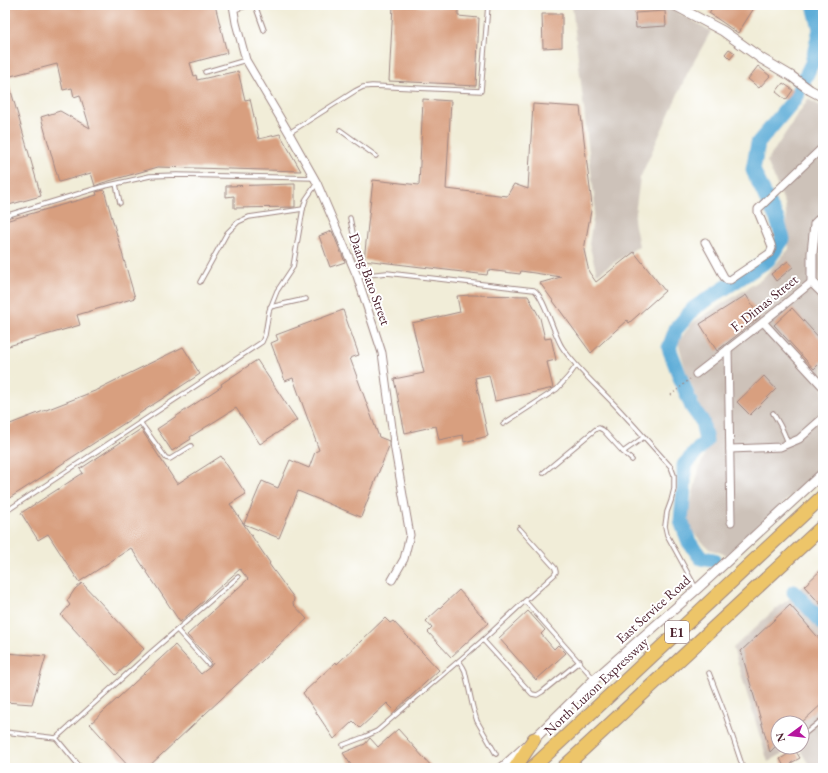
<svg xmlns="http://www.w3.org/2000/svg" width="828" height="773" viewBox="0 0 828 773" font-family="'EB Garamond',serif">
  <rect width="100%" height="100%" fill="#fff"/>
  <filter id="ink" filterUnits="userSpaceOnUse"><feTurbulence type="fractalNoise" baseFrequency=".025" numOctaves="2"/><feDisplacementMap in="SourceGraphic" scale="8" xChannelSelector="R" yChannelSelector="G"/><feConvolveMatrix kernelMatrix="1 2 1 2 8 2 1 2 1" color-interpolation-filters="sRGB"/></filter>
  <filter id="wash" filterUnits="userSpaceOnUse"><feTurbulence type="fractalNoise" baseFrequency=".012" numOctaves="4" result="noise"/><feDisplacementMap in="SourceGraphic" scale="16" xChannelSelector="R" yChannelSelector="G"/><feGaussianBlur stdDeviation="0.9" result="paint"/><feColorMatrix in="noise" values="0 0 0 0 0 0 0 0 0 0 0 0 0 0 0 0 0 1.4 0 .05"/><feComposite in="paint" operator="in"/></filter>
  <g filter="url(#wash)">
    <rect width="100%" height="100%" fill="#f1edd8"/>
    <g fill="#cdc2b9">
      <path d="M572,5H662L671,9L711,31L687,74L640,178L634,221L639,246L597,274L589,244L595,206Z"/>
      <path d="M808,99L823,107V467L727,555L709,549L685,524L700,466L710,442L703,413L686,372L678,342L692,323L762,279L789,249L785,204L767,161Z"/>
      <path d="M823,568V768H811L798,747H802V723H778V747H794L768,762L733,648L772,612L789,599Z"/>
    </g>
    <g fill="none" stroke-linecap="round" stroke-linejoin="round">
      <g stroke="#5eadd8" stroke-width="15">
        <path d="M713,560L701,558L689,542L681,521L684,489V465L706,441L702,421L692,407L683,385L669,348L676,329L694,308L768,260L783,239L777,219L768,202L753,170L758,143L794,100L812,63L820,29L814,5"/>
        <path d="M794,592L823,623"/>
      </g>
    </g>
    <g id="blocks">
      <g fill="#d89f7f">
        <path d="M5,5H215L227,53L190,63L194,76L196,75L197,80L238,71L245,100L250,99L259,139L280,134L301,171L158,167L102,183L95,186L91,173L59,182L41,117L60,111L90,128L80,95L74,97L72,88L63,90L57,64L7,77L41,196L5,206Z"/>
        <path d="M393,5L458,8V16L479,18L476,86L455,85V84L389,81Z"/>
        <path d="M714,5H756L738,33L709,13Z"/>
        <path d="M665,11L666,26L636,28L635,13Z"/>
        <path d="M542,14H562V47L543,48Z"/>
        <path d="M729,49L735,53L730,59L725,54Z"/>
        <path d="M758,66L770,76L759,88L748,79Z"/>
        <path d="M783,83L793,90L786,100L776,92Z"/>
        <path d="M423,99L451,101L446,189L507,196L514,184L528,189L533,104L580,107L592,205L584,250L589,272L596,282L634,252L665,291L629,323L627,320L591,353L540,283L561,277L521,271L520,274L488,270L487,275L364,260L373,180L419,185Z"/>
        <path d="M295,184V207L234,208V196L226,197V186Z"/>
        <path d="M104,190L135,298L77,315L80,325L5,347V221L97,195L96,192Z"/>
        <path d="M332,231L345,262L330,267L319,236Z"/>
        <path d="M788,261L793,267L776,281L771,274Z"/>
        <path d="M470,295L528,296L540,318L545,339L551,338L556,360L547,362L553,388L495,401L489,375L475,378L488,436L464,442L463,435L439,440L436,426L405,433L394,379L424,373L412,323L460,312L457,296Z"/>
        <path d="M746,295L760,317L717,351L700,324Z"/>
        <path d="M792,308L823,342V360L814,369L774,325Z"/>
        <path d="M343,310L359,355L350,358L379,437L389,441V446L361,517L298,491L279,538L244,524L262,481L278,488L290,460L309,468L315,452L319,450L293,378L285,381L271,343L278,340L276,335Z"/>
        <path d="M183,347L200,374L5,501V426L100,389V388Z"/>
        <path d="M257,360L297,420L260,444L236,408L190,437L191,439L172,451L157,429L222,386L221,384Z"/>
        <path d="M764,376L776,389L750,415L737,402Z"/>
        <path d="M141,429L177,484L221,456L246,494L230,504L270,563L269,564L294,598L293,604L307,619L147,768H130L90,724L175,645L201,674L210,667L213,663L187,635L248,579L240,569L180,622L131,548L79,582L48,534L38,540L21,513L83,473L80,469Z"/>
        <path d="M823,568V607L804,586Z"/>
        <path d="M82,583L144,649L116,675L61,615L70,605L67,601L75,589Z"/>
        <path d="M459,590L488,623L451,657L428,632L432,628L426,621Z"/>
        <path d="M790,605L823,643V703L801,723H778V744L770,752L741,651Z"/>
        <path d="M528,611L545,630L541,634L554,649L558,645L566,653L536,680L499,638Z"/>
        <path d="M385,618L390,623L393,621L439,670L395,711L387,703L360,728L353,721L334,739L303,693L336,662L337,664Z"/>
        <path d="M5,653L46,656L32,704L5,702Z"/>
        <path d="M398,729L433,768H353L343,753L365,744L370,738L378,747Z"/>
        <path d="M795,750L800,758L791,763L794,768H785L780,759Z"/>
      </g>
    </g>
  </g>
  <g filter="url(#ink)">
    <use href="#blocks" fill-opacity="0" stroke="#9e8682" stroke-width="1"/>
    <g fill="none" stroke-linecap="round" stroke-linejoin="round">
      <defs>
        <g id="service">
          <path d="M255,5L264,30"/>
          <path d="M234,10L250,5"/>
          <path d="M205,72L246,60"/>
          <path d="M340,130L376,156"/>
          <path d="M289,133L355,91L363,87L372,86L481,91L488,5"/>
          <path d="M116,184L120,203"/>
          <path d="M5,216L101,187L150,176L177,175L314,178"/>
          <path d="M350,218L358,258L369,275"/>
          <path d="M357,276L387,273L534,290C544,296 554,335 562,347C576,368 596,385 613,403C633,424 652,446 671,467L674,475V489L671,501L667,512L665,526L667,535L696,588"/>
          <path d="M200,282L227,233L238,222L249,217L303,209"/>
          <path d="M270,307L306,299"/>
          <path d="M773,413C779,423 785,432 788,444"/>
          <path d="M140,422L166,458L170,459L191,446"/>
          <path d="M503,424L557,389L568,377L576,366"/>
          <path d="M632,460L623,452L644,437"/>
          <path d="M543,473L596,429L599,428L603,430L623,452"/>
          <path d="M5,512L262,342L265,335L269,311L277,291L293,267L303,209L306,199L317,183"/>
          <path d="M525,601L594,679"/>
          <path d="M177,630L208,664"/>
          <path d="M483,640L532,694L537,695L542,692L580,661"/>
          <path d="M459,661L463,667L465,671L473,708L477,721L496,754"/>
          <path d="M709,673L725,714L743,768"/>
          <path d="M5,732L56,738L81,768"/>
          <path d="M802,736L823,719"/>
          <path d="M56,738L150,653L238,577"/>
          <path d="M343,745L364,737L377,731L483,640L525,601L554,575L556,572L555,568L519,528"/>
        </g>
        <g id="minor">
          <path d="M233,5L236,23L246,60L289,133L317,183L357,276L382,353L395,450L410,535L404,559L392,580"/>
          <path d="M705,242L724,277L727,280H730L770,253L772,248L771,244L758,212V209L823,147"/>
          <path d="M763,322L823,387"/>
          <path d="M728,349L731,522"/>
          <path d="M696,374L763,322L812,282"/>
          <path d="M730,449L780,447L799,439L823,418"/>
        </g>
        <g id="tertiary">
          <path d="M674,5L723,31L762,59L791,76L810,90L823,97"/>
          <path d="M823,216L815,224L812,253V282L823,293"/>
          <path d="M502,768L534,739L595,679L697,589L823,473"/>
        </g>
        <g id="motorway">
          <path d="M515,768L534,739"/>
          <path d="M532,768L823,496"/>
          <path d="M563,768L823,526"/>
        </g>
      </defs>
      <use href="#service" stroke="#9e8682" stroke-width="5.5"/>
      <use href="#minor" stroke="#9e8682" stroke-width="9"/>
      <use href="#tertiary" stroke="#9e8682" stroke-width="11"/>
      <use href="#motorway" stroke="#9e8682" stroke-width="15"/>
      <path stroke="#9e8682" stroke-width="1.5" stroke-dasharray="1 3" stroke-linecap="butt" d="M671,395L690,379"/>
      <use href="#service" stroke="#fff" stroke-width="3.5"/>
      <use href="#minor" stroke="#fff" stroke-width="7"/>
      <use href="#tertiary" stroke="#fff" stroke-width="9"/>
      <use href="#motorway" stroke="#edc569" stroke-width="13"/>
    </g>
  </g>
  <g text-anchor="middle" stroke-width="4" stroke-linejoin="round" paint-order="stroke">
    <rect fill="#fff" stroke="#80626b" stroke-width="1" x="665" y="621" width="24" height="22" rx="3"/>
    <g font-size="13" font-weight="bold" fill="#4a1f2b">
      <text x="677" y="637">E1</text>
    </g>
    <g font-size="14" fill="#4a1f2b" stroke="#fff">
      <text transform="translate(370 279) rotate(70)" y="5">Daang Bato Street</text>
      <text transform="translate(764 303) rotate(-39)" y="5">F. Dimas Street</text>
      <text transform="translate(653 609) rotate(-42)" y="5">East Service Road</text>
      <text transform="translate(596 686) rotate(-43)" y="5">North Luzon Expressway</text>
    </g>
  </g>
  <rect width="828" height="773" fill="none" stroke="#fff" stroke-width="20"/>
  <g transform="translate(790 735) rotate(255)"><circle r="19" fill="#ffffff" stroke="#b7a5aa"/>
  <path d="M0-3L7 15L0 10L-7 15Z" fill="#b5179e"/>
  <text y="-6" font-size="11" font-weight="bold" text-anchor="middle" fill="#4a1f2b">N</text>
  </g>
</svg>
